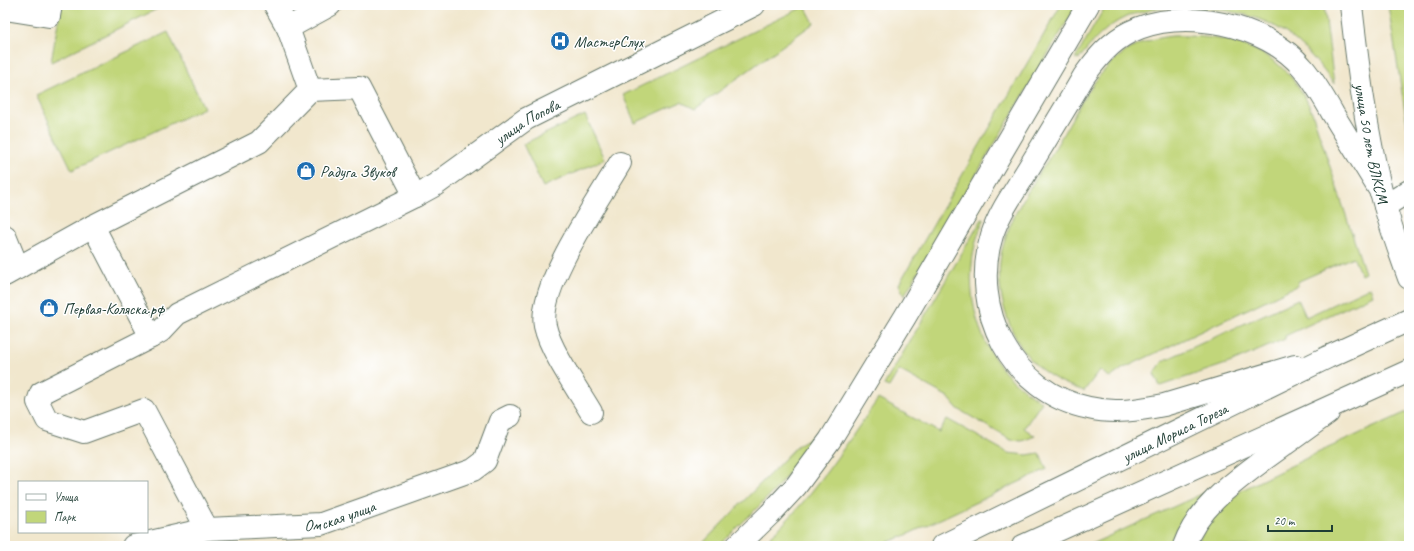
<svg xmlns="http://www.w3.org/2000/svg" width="1414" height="551" viewBox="0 0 1414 551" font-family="Caveat,sans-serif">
  <rect width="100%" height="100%" fill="#fff"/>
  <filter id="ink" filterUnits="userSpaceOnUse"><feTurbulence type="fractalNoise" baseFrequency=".025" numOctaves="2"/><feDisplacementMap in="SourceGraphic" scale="8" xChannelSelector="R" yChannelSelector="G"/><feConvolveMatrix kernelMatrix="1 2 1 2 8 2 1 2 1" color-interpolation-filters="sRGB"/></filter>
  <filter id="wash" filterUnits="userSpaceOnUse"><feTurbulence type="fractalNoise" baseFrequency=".012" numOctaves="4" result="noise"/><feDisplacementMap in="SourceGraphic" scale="16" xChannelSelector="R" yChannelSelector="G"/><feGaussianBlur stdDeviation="0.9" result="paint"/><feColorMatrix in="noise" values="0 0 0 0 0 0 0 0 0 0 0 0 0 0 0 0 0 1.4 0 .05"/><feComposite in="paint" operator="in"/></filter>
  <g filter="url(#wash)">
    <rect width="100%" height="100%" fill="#f1e7cd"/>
    <g fill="#c1d67a" stroke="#708a57">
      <path d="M61,5H165L51,62Z"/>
      <path d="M1061,5H1077L904,296L899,284Z"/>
      <path d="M1106,5H1324L1334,84C1319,64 1304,45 1283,31C1246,6 1167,0 1126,17C1106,26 1092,42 1079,59H1075Z"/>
      <path d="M1388,5H1409V137Z"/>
      <path d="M805,6L814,23L695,109L681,102L635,123L623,95Z"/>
      <path d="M168,32L204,108L72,170L36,95Z"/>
      <path d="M1173,36C1235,35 1286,50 1312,112L1365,273L1361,275L1353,257L1297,282L1298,285L1122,369L1110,378L1100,370L1084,391C1040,376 1019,356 1005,311C999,290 997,267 1003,246C1012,211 1036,180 1054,150C1085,98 1105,42 1173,36Z"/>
      <path d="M585,115L605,159L543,187L523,144Z"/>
      <path d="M982,219L984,220C961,267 970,331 1004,371C1015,384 1028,393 1042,402L1024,428L1035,436L1022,441L1011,440L958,409L948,397L899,370L889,387L884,385Z"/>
      <path d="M1370,287L1373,295L1285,336V339L1232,362L1160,386L1154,374L1163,361L1298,299L1306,317Z"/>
      <path d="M878,399L939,432L947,419L1008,453L1027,455L1039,453L1047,469L904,536L877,546H760C808,505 842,450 878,399Z"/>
      <path d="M1409,411V546H1197L1201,536L1217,512L1242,490L1315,454Z"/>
      <path d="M822,431L775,490L719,546H700L798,445Z"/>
      <path d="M1204,493C1190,510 1176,525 1169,546H1087Z"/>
    </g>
  </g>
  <g filter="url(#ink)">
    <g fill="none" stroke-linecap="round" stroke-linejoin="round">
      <defs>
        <g id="minor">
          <path id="s1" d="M1351,5C1358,68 1366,130 1381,191C1388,221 1399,250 1409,278"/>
          <path d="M5,9L49,16L51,5"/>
          <path d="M288,28L330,5"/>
          <path d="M310,90L359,88L415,196"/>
          <path d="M1385,206L1409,191"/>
          <path d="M93,226L151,337"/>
          <path d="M5,236L18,268"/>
          <path d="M5,275L93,226L259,142L310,90L288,28L275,5"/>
          <path d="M1295,366L1164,405C1139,410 1114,414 1089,408C1012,393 969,309 992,235C999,213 1013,194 1025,174C1045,141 1065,109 1084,76C1097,58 1110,42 1130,32C1181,6 1267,24 1303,68C1315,82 1324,98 1333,114C1349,140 1365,166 1381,192"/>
          <path d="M591,412C578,390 550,350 545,326C537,287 599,199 620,163"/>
          <path id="s2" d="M207,529L144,410L84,432L47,420L38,402L41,393L151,337L161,331L177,314L415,196L435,185L526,119L754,5"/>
          <path id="s3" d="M133,546L207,529L321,524L473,470L485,461L500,421L510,416"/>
          <path d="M737,546L770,514L796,486L830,440L905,317L1088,5"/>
          <path d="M1184,546C1198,507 1234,482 1266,458C1287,443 1307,428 1328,413"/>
        </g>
        <g id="major">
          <path id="s4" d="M942,546L1328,357L1409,320"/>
          <path d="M1023,546L1409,371"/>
        </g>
      </defs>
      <use href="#minor" stroke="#68786a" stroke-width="24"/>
      <use href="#major" stroke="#68786a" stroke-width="24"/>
      <use href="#minor" stroke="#fff" stroke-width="22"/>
      <use href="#major" stroke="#fff" stroke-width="22"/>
    </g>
  </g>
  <defs>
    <symbol id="hospital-disc" viewBox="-11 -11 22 22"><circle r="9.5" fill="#1f6fb2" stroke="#fff"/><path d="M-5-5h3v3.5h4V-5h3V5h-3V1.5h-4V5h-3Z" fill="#fff"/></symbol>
    <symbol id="shop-disc" viewBox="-11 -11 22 22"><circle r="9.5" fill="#1f6fb2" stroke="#fff"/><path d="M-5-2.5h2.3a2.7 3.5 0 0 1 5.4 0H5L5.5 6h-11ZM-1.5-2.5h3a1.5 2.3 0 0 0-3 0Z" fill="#fff"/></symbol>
  </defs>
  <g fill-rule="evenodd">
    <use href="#hospital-disc" x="549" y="30" width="22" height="22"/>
    <use href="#shop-disc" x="295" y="160" width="22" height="22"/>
    <use href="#shop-disc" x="38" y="297" width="22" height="22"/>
  </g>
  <g text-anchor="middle" stroke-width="3" stroke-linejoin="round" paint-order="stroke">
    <g font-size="16" fill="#1f3d34" stroke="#fff" text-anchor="start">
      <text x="574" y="47">МастерСлух</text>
      <text x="320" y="177">Радуга Звуков</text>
      <text x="63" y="314">Первая-Коляска.рф</text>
    </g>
    <g font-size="16" fill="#1f3d34" stroke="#fff">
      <text dy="6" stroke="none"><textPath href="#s2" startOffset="826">улица Попова</textPath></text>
      <text dy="6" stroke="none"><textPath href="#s1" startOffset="140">улица 50 лет ВЛКСМ</textPath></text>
      <text dy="6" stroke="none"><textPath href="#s4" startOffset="259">улица Мориса Тореза</textPath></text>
      <text dy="6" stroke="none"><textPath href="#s3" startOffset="210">Омская улица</textPath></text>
    </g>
  </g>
  <rect width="1414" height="551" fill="none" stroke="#fff" stroke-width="20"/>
  <rect x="18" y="481" width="130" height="52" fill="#ffffff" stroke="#a5b1ae"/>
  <rect x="26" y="494" width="20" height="6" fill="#ffffff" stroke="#a5b1ae"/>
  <text x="54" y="501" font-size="12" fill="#1f3d34">Улица</text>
  <rect x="26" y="511" width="20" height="12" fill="#c1d67a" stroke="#a5b1ae"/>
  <text x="54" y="521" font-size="12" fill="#1f3d34">Парк</text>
  <path d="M1268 525v6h64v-6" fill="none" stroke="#1f3d34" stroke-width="2"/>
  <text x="1274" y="525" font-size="12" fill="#1f3d34" stroke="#ffffff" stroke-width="3" paint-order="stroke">20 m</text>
</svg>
